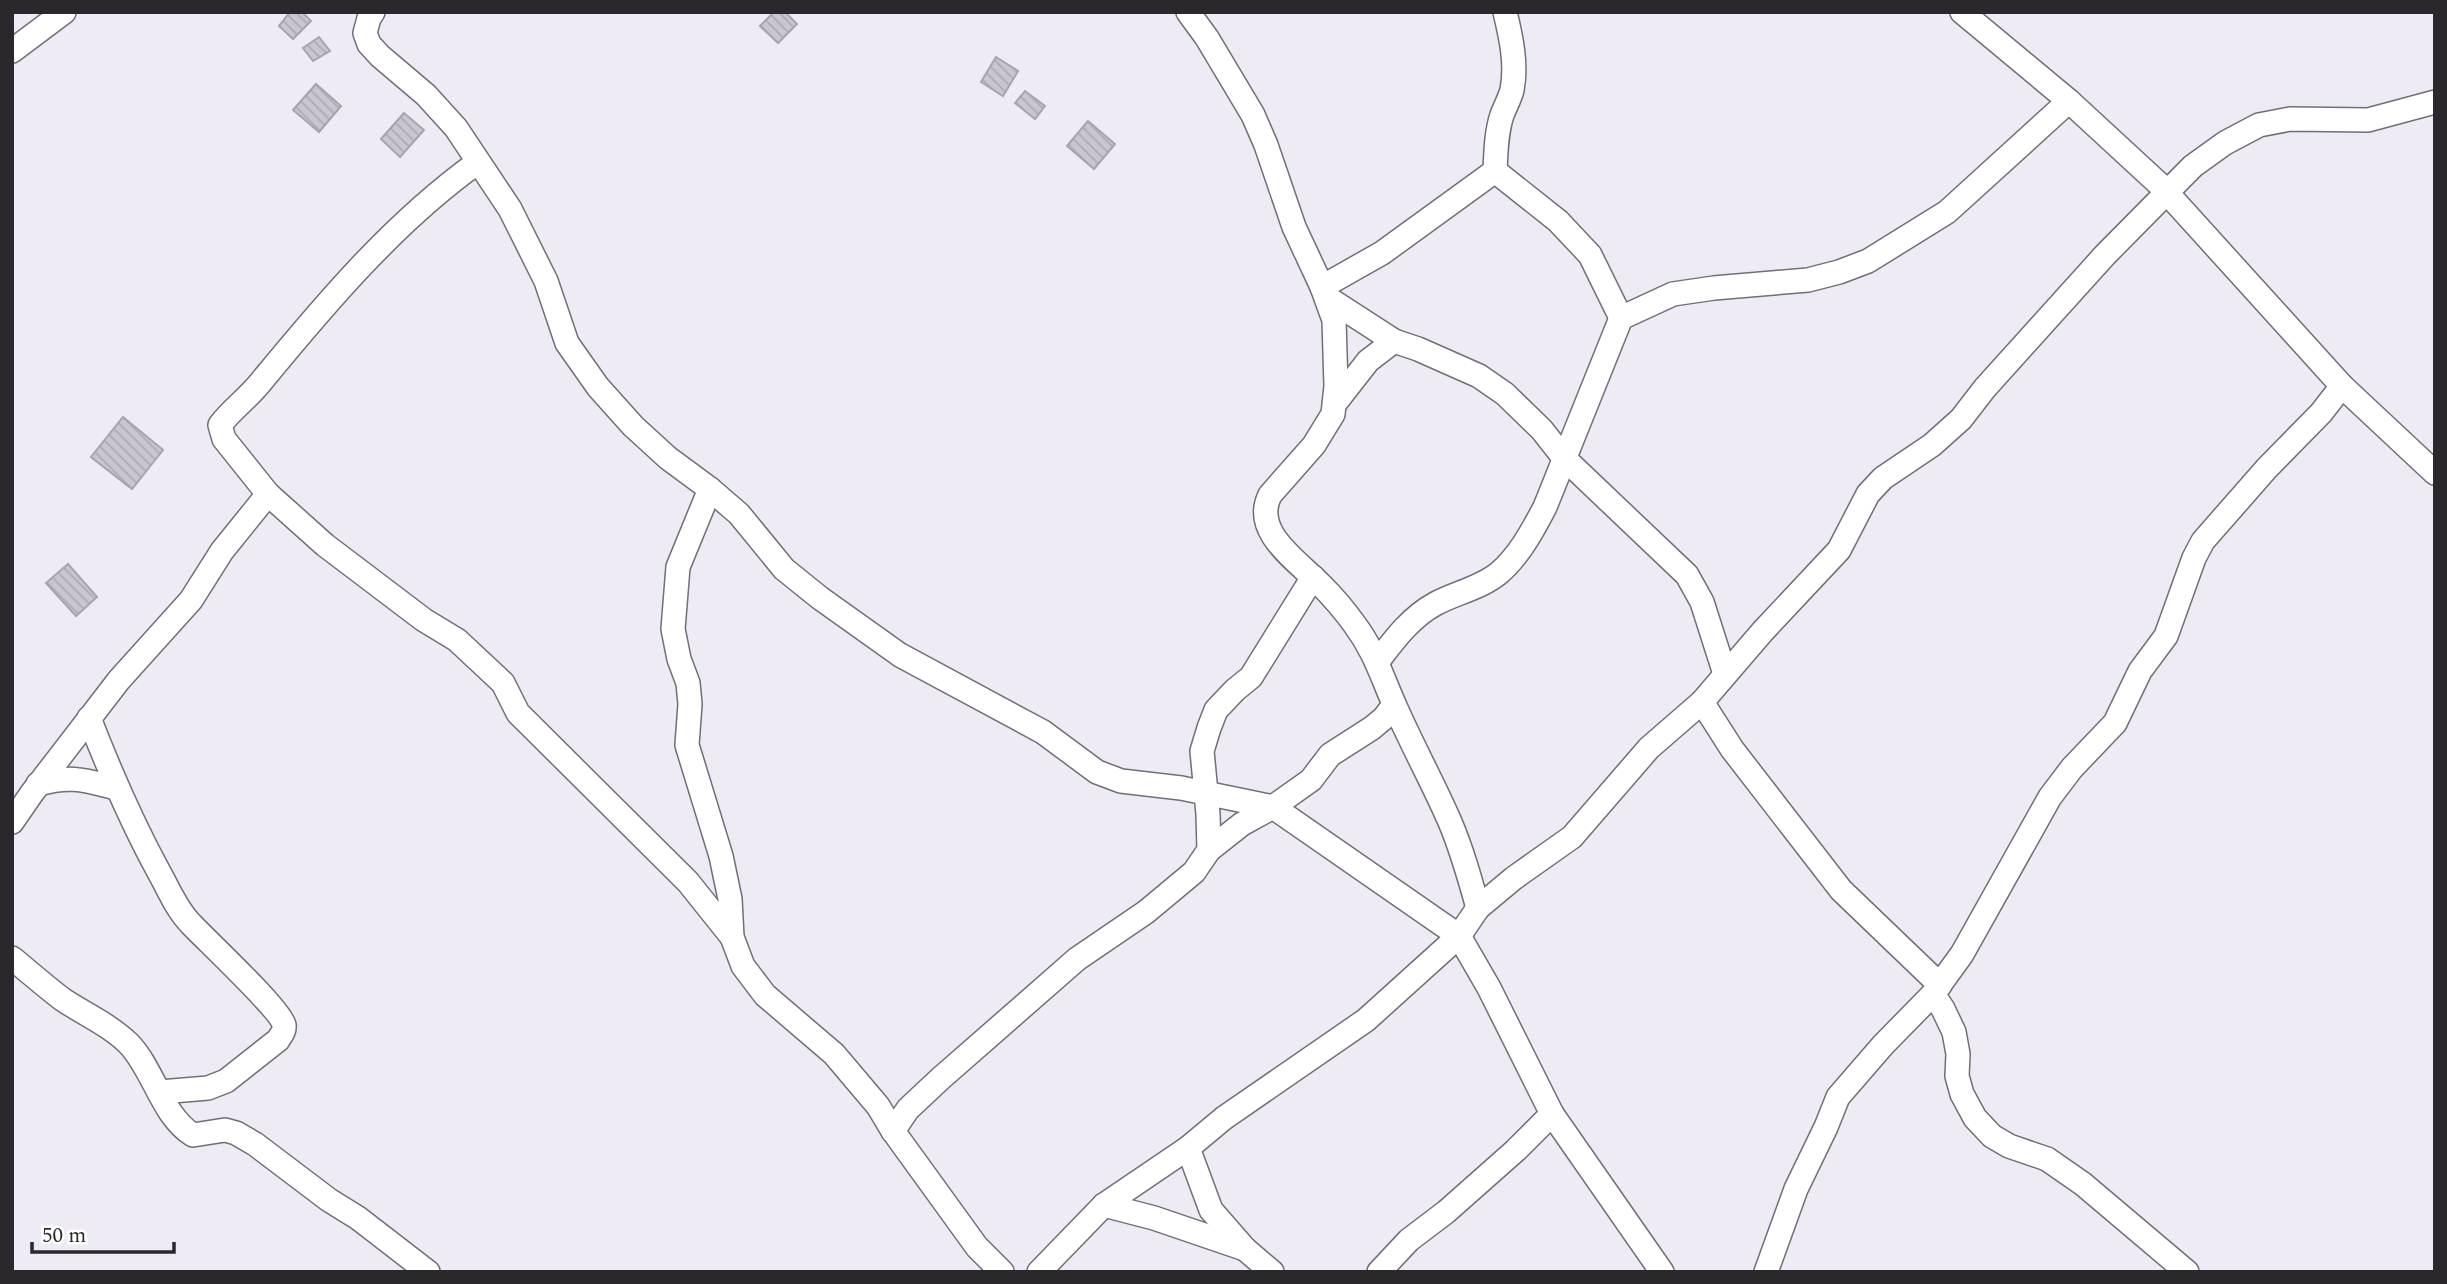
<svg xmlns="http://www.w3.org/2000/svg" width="2447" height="1284" viewBox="0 0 2447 1284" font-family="Spectral,serif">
  <defs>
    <pattern id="building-back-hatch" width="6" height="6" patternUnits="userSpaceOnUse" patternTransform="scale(1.75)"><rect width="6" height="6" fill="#cac6d0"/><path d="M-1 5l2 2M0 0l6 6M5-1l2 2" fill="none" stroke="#aeaab3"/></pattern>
  </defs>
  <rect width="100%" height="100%" fill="#efebf5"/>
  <g fill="url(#building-back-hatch)" stroke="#a8a4ad" stroke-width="2">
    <path d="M290,12H302L311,21L293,39L279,26Z"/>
    <path d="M774,12H785L797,24L778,43L760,26Z"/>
    <path d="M319,37L330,51L313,61L303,48Z"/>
    <path d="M996,57L1018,71L1003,96L981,82Z"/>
    <path d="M316,84L341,106L319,132L293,110Z"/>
    <path d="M1025,91L1045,106L1035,119L1015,103Z"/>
    <path d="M404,113L424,130L400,157L381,139Z"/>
    <path d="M1088,121L1115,144L1094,169L1067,146Z"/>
    <path d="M123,417L163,450L132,489L91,457Z"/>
    <path d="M68,564L97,597L76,616L46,583Z"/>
  </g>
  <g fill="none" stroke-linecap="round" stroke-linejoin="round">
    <defs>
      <g id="street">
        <path d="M373,12L369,18L365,33L369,44L380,56L426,95L456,128L510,209L546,281L567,343L598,387L633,426L668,458L710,489L739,514L784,569L820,598L900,655L1043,732L1097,772L1121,781L1181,788L1273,807L1459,936L1489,988L1552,1114L1662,1272"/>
        <path d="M1188,12L1207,38L1253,115L1266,145L1294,227L1322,287L1334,320L1336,386L1333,414L1314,445L1270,495C1251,532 1299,562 1321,585C1333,597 1345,611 1355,625C1375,652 1382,677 1395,706C1412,745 1433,783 1450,822C1462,850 1470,879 1478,908"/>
        <path d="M1962,12L2069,101L2159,184L2342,386L2435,473"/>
        <path d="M12,51L64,12"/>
        <path d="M478,162C394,222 325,304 260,383C248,398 231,410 220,425L224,439L268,494L325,545L424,620L457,640L503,683L518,713L688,882L732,937"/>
        <path d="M1495,171L1558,221L1590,255L1621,318"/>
        <path d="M1495,171C1496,152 1496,133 1502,115C1505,107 1510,98 1512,90C1517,64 1511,37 1505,12"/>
        <path d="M1322,287L1382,253L1495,171"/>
        <path d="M1326,297L1394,341L1418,349L1479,376L1505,394L1542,430L1564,458L1687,575L1702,602L1725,674"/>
        <path d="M1336,402L1368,361L1394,341"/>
        <path d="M710,489L678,567L673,629L679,659L688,683L690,704L687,745L721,856L730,899L732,937L743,966L765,995L834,1054L878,1106L893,1131L977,1247L1002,1272"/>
        <path d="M1378,661C1394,640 1411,617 1435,604C1455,593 1481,588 1499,573C1519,556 1533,530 1545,507L1621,318L1673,294L1714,288L1808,280L1839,272L1868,261L1947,212L2069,101"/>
        <path d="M1702,702L1732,749L1841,890L1940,985"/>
        <path d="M89,718C110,772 132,823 160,874C169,890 177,910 191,924C206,940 281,1010 284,1025C285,1031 281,1035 278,1040L226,1081L208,1088L160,1092"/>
        <path d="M38,784C71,775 84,780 116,788"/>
        <path d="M12,822L32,793L119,680L191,600L222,551L268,494"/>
        <path d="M1209,850L1208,814L1202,751L1209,728L1216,710L1235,690L1251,677L1313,577"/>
        <path d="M12,958C29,972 45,986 62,999C84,1014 110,1025 129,1044C154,1070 162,1116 193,1135L225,1130L236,1133L255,1144L329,1200L358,1218L428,1272"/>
        <path d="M1933,994L1943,1009L1954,1032L1958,1054L1957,1076L1962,1094L1975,1118L1992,1136L2009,1146L2047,1159L2083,1184L2187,1272"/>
        <path d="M893,1131L908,1109L940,1079L1077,959L1146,912L1194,872L1209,850L1242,824L1273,807L1311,780L1330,755L1372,728L1384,718L1394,705"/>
        <path d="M1188,1148L1211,1210L1245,1249L1272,1272"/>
        <path d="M1104,1205L1154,1218L1245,1249"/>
        <path d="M1039,1272L1104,1205L1188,1148L1224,1118L1366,1020L1459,936L1478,908L1514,878L1572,837L1649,748L1702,702L1763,631L1839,550L1868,494L1883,478L1932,445L1961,419L1985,388L2105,255L2193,166L2225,143L2259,125L2290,119L2368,120L2435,102"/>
        <path d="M1379,1272L1409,1240L1446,1212L1516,1150L1552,1114"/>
        <path d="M1766,1272L1796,1189L1826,1127L1838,1097L1883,1045L1933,994L1962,954L2050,797L2072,768L2115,723L2140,671L2166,636L2194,558L2203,541L2267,468L2321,413L2342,386"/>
      </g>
    </defs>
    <use href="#street" stroke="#716e76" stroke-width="26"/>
    <use href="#street" stroke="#fff" stroke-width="23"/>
  </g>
  <rect width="2447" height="1284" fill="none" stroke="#2a282c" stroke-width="28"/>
  <path d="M32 1242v10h142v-10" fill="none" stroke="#2a282c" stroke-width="3.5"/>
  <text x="42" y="1242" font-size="21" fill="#2a282c" stroke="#ffffff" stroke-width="5" paint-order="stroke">50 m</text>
</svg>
